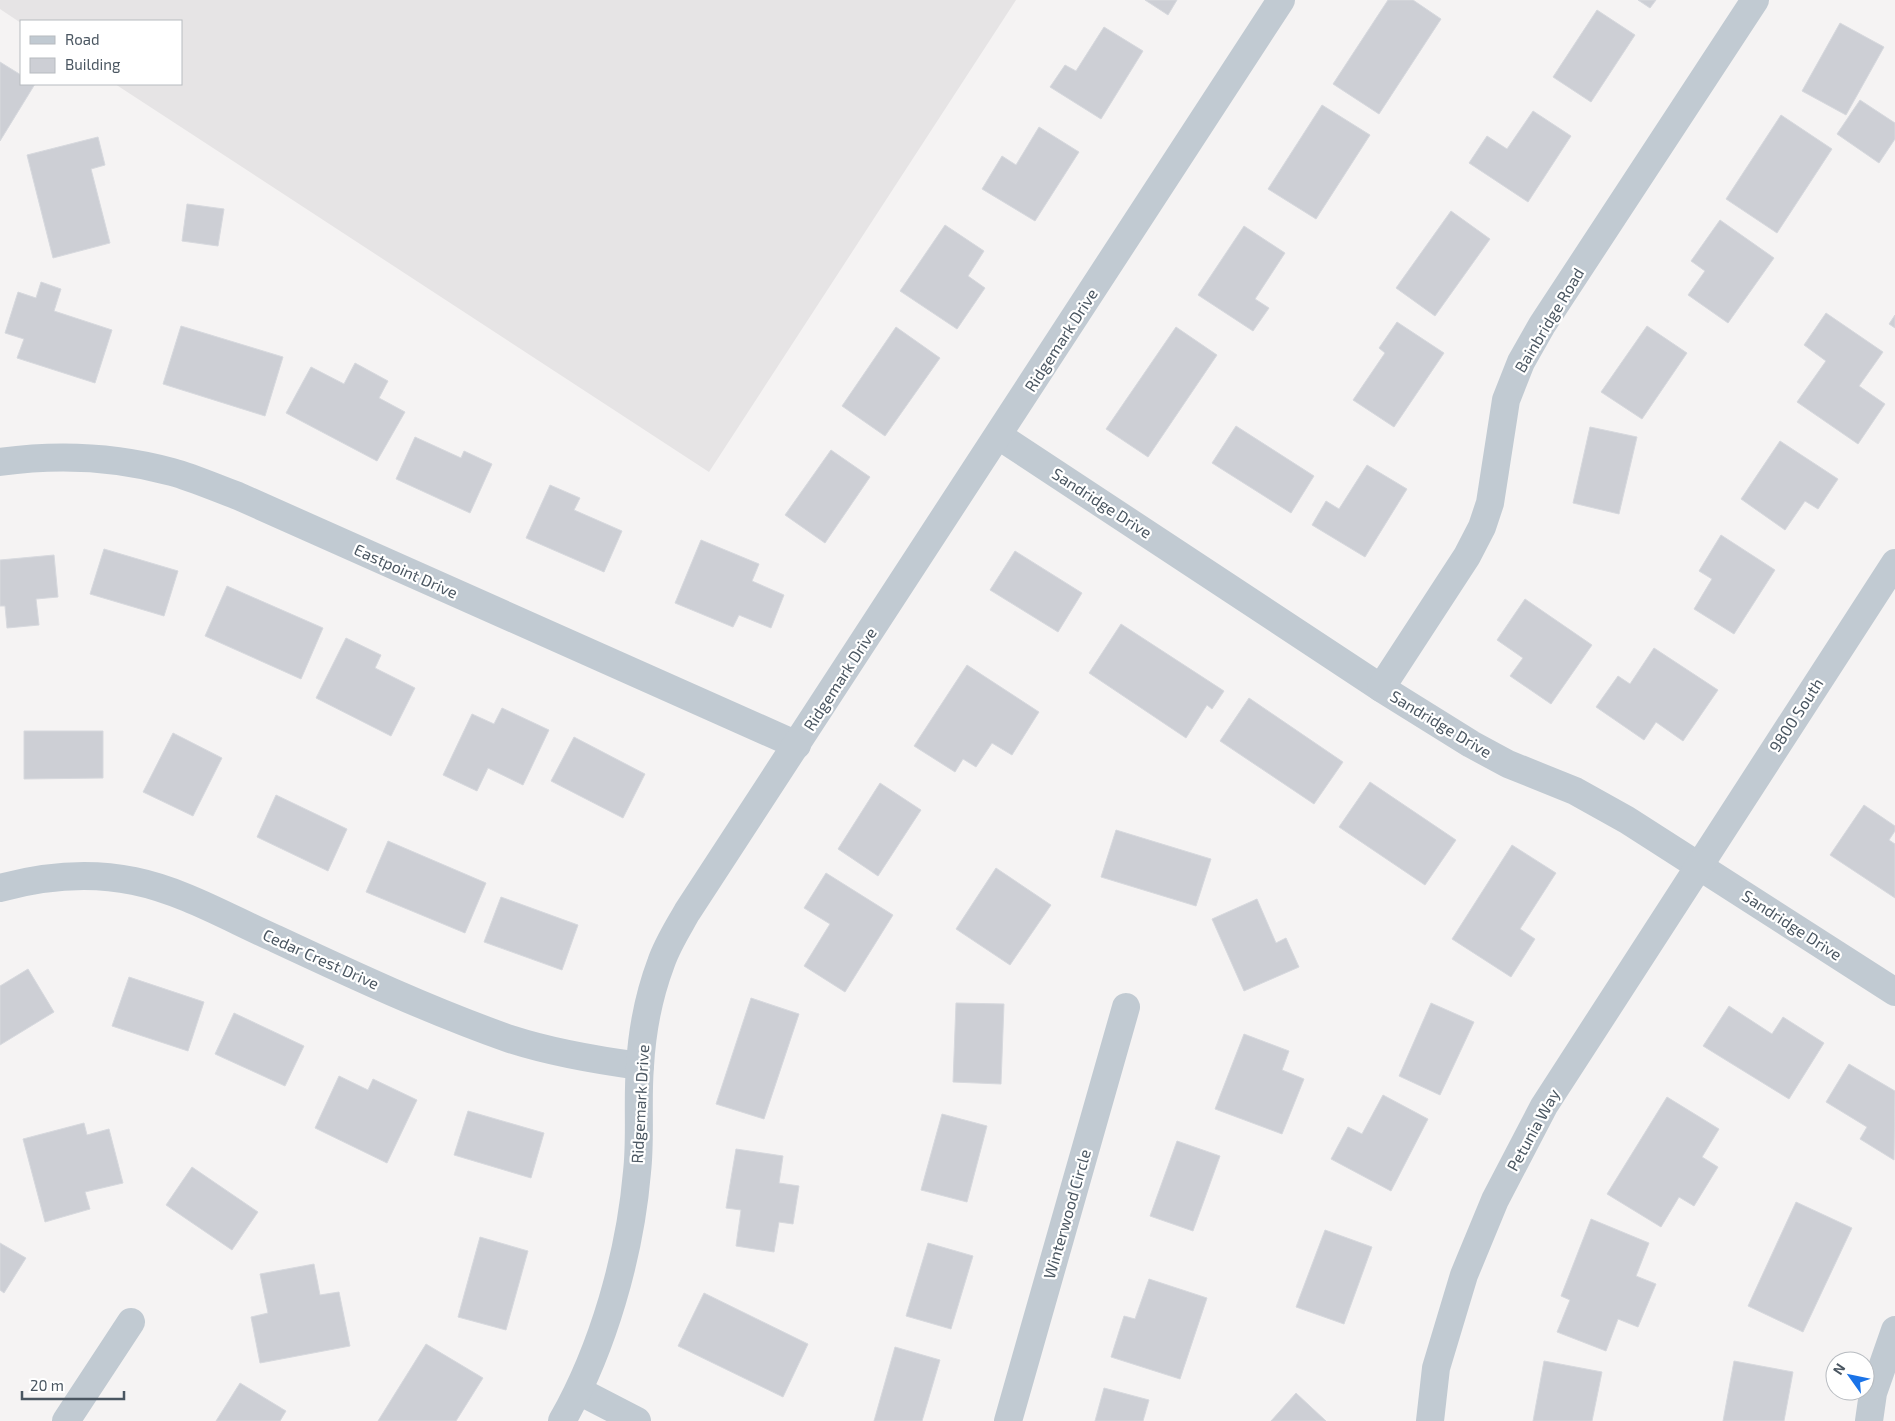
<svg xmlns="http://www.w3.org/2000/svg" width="1895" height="1421" viewBox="0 0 1895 1421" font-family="'Exo 2',sans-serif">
  <rect width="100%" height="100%" fill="#f5f3f3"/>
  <path fill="#e6e4e5" d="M0,0H1016L709,472L115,84H181V21L21,23L0,9Z"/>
  <g fill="#cdcfd5" stroke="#d7d9de">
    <path d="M1145,0H1177L1168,15Z"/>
    <path d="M1388,0H1413L1441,19L1379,114L1333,84Z"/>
    <path d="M1638,0H1656L1650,8Z"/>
    <path d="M1597,10L1635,35L1591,102L1553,77Z"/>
    <path d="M1840,23L1884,47L1846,115L1802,91Z"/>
    <path d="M1104,27L1143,51L1101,119L1050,87L1065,65L1076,71Z"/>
    <path d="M0,62L21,75V84H35L0,141Z"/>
    <path d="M1860,100L1895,123V139L1879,163L1837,134Z"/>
    <path d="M1322,105L1370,135L1316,219L1268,189Z"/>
    <path d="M1533,111L1571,136L1528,202L1469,163L1487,136L1507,149Z"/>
    <path d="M1781,115L1832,149L1777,233L1726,199Z"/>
    <path d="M1039,127L1079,152L1035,221L982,189L1002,156L1016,165Z"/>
    <path d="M98,137L105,165L91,169L110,243L53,258L27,155Z"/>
    <path d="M187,204L224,209L218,246L182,241Z"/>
    <path d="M1451,211L1490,239L1435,316L1396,288Z"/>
    <path d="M1720,220L1774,258L1728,323L1688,295L1705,271L1691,261Z"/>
    <path d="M945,225L984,251L968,276L985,288L957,329L900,291Z"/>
    <path d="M1244,226L1285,253L1255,299L1269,308L1253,331L1198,295Z"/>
    <path d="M41,282L61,289L54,311L112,330L95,383L17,358L24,339L5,333L18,292L36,298Z"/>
    <path d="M1826,313L1883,352L1859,386L1885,404L1858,444L1797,402L1826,361L1804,345Z"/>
    <path d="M1895,315V328L1889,324Z"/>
    <path d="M1397,322L1444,353L1394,427L1353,400L1385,353L1379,348Z"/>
    <path d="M181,326L283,357L265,416L163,384Z"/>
    <path d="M1647,326L1687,353L1642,419L1601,392Z"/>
    <path d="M896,327L940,358L885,436L842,406Z"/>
    <path d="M1176,327L1217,355L1148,457L1106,429Z"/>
    <path d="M355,363L388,381L379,398L405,412L377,461L286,413L311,367L344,384Z"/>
    <path d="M1236,426L1314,476L1291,513L1212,463Z"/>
    <path d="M1590,427L1637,437L1619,514L1573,503Z"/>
    <path d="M415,437L461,458L464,451L492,464L470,513L396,479Z"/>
    <path d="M1780,441L1838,479L1818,509L1805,501L1785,530L1741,499Z"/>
    <path d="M831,450L870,477L825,543L785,515Z"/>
    <path d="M1367,465L1407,489L1365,557L1312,525L1326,501L1339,509Z"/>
    <path d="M550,485L580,498L574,510L622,531L604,572L526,538Z"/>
    <path d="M1721,535L1775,570L1734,634L1694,609L1712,579L1699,571Z"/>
    <path d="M701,540L759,564L752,581L784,595L771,628L739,615L733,627L675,603Z"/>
    <path d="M104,549L178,571L164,616L90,594Z"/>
    <path d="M1015,551L1082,593L1058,632L990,590Z"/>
    <path d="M54,555L58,597L36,599L39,625L7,628L5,606H0V560Z"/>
    <path d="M227,586L323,628L301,679L205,636Z"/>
    <path d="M1525,599L1592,645L1551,704L1510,676L1523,658L1497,640Z"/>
    <path d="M1121,624L1224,691L1212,709L1207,705L1186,738L1089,673Z"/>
    <path d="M346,638L381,655L375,668L415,688L391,736L316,698Z"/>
    <path d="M1654,648L1718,690L1683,741L1656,722L1644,740L1596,707L1618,676L1630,684Z"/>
    <path d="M967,665L1039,712L1012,755L992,743L976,767L963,759L955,772L914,746Z"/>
    <path d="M1249,698L1343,762L1314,804L1220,741Z"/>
    <path d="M502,708L549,730L523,785L488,768L477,791L443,775L472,714L494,724Z"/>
    <path d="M24,731H103V778L24,779Z"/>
    <path d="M173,733L222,758L193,816L143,792Z"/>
    <path d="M574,737L645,774L623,818L551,781Z"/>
    <path d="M1370,782L1456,840L1425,885L1339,827Z"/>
    <path d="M880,783L921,810L878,876L838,849Z"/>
    <path d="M276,795L347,829L328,871L257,837Z"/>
    <path d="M1864,805L1895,826V831L1889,840L1895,844V898L1830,855Z"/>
    <path d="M1116,830L1211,859L1196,906L1101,877Z"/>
    <path d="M388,841L486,883L465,933L366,892Z"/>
    <path d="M1512,845L1556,873L1520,929L1535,939L1511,977L1452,939Z"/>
    <path d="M996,868L1051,905L1010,965L956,929Z"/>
    <path d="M826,873L893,915L845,992L804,966L830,924L804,908Z"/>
    <path d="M501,897L578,925L562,970L484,942Z"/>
    <path d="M1257,899L1276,943L1286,938L1299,967L1244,991L1212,919Z"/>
    <path d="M28,969L54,1012L0,1045V986Z"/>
    <path d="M129,977L204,1002L188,1051L112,1026Z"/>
    <path d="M751,998L799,1014L764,1119L716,1104Z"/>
    <path d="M956,1003L1004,1004L1001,1084L953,1082Z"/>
    <path d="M1431,1003L1474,1022L1440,1095L1399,1076Z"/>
    <path d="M1729,1006L1772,1034L1783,1017L1824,1043L1789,1099L1703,1046Z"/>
    <path d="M234,1013L304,1046L285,1086L215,1054Z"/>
    <path d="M1244,1034L1289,1051L1282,1070L1304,1079L1282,1134L1215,1109Z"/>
    <path d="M1849,1064L1895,1091L1894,1160L1860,1139L1867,1127L1826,1102Z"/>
    <path d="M339,1076L368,1090L373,1079L417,1100L387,1163L315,1128Z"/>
    <path d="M1383,1095L1428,1119L1391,1191L1331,1159L1348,1127L1362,1134Z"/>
    <path d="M1667,1097L1719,1129L1702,1157L1718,1167L1694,1206L1679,1197L1661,1227L1607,1194Z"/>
    <path d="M468,1111L544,1133L531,1178L454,1155Z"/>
    <path d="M942,1114L987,1126L967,1202L921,1190Z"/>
    <path d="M84,1123L87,1135L109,1129L123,1183L85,1192L90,1209L45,1222L23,1139Z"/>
    <path d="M1177,1141L1220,1156L1193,1231L1150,1216Z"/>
    <path d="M736,1149L783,1156L779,1183L799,1186L793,1224L779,1222L774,1252L736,1246L741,1210L726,1208Z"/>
    <path d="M192,1167L258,1212L232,1250L166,1205Z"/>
    <path d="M1796,1202L1852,1228L1803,1332L1748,1306Z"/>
    <path d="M1591,1219L1649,1243L1636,1276L1656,1284L1638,1327L1618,1319L1606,1351L1557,1332L1570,1300L1561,1296Z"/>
    <path d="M1325,1230L1372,1247L1344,1324L1296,1307Z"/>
    <path d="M480,1237L528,1251L506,1330L458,1317Z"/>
    <path d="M0,1243L26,1258L4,1293L0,1290Z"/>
    <path d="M928,1243L973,1256L951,1329L906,1316Z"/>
    <path d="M314,1264L320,1295L339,1292L350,1346L260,1363L251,1317L268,1313L260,1274Z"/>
    <path d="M1149,1279L1207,1298L1180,1379L1111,1357L1124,1316L1135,1319Z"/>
    <path d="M704,1293L808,1344L783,1397L678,1346Z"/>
    <path d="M426,1344L483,1378L456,1421H378Z"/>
    <path d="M895,1347L940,1360L922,1421H874Z"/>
    <path d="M1544,1361L1602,1372L1592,1421H1533Z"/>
    <path d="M1734,1361L1793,1372L1784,1421H1723Z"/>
    <path d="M240,1383L286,1411L280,1421H216Z"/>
    <path d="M1104,1388L1149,1400L1143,1421H1095Z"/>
    <path d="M1296,1393L1326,1421H1271Z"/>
  </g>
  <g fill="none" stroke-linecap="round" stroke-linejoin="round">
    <g stroke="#c1cad2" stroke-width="28">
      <path d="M999,436L1381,688L1471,744L1508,764L1575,791L1627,820L1895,992"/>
      <path d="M0,462C57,454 117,457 172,472C194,478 216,488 238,496L797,745"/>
      <path d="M1381,688L1467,556L1482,527L1490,503L1506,400L1521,362L1542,325L1755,0"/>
      <path d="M0,888C44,876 90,872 134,881C183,891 229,918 274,938C351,974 430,1011 510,1039C553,1053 595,1060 640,1066"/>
      <path d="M579,1391L637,1421"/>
      <path d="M66,1421L131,1322"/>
      <path d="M562,1421C603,1349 630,1255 637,1172C641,1137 637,1101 640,1066C642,1031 649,995 661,963C667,945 678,928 687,912L1281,0"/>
      <path d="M1008,1421L1126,1007"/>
      <path d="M1430,1421L1436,1368L1464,1275L1495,1200L1544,1106L1895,563"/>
      <path d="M1869,1421L1873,1393L1895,1330"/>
    </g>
  </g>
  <g text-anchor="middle" stroke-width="4.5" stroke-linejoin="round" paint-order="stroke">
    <g font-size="16" fill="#4a5661" stroke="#fff">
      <text transform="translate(1549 320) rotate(-59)" y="6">Bainbridge Road</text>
      <text transform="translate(1061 340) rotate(-57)" y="6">Ridgemark Drive</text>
      <text transform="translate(1102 503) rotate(33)" y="6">Sandridge Drive</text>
      <text transform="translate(406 571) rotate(24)" y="6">Eastpoint Drive</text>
      <text transform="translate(840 679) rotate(-57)" y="6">Ridgemark Drive</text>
      <text transform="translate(1796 715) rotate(-57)" y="6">9800 South</text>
      <text transform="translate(1441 724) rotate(31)" y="6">Sandridge Drive</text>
      <text transform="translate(1792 925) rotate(33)" y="6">Sandridge Drive</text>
      <text transform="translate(321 959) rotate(24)" y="6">Cedar Crest Drive</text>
      <text transform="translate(640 1104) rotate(-87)" y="6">Ridgemark Drive</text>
      <text transform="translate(1533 1130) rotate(-61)" y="6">Petunia Way</text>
      <text transform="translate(1067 1214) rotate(-74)" y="6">Winterwood Circle</text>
    </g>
  </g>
  <rect x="20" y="20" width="162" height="65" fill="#ffffff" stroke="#b7bbc0"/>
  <rect x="30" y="36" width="25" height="8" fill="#c1cad2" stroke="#b7bbc0"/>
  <text x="65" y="45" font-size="15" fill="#4a5661">Road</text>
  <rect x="30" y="58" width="25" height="15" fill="#cdcfd5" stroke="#b7bbc0"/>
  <text x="65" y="70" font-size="15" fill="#4a5661">Building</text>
  <g transform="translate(1850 1376) rotate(303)"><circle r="24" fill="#ffffff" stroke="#b7bbc0"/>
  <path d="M0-4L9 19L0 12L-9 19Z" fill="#1a73e8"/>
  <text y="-8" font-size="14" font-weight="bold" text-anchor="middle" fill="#4a5661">N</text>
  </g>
  <path d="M22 1391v8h102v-8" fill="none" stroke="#4a5661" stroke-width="2.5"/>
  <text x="30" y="1391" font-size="15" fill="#4a5661" stroke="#ffffff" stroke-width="4" paint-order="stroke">20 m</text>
</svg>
